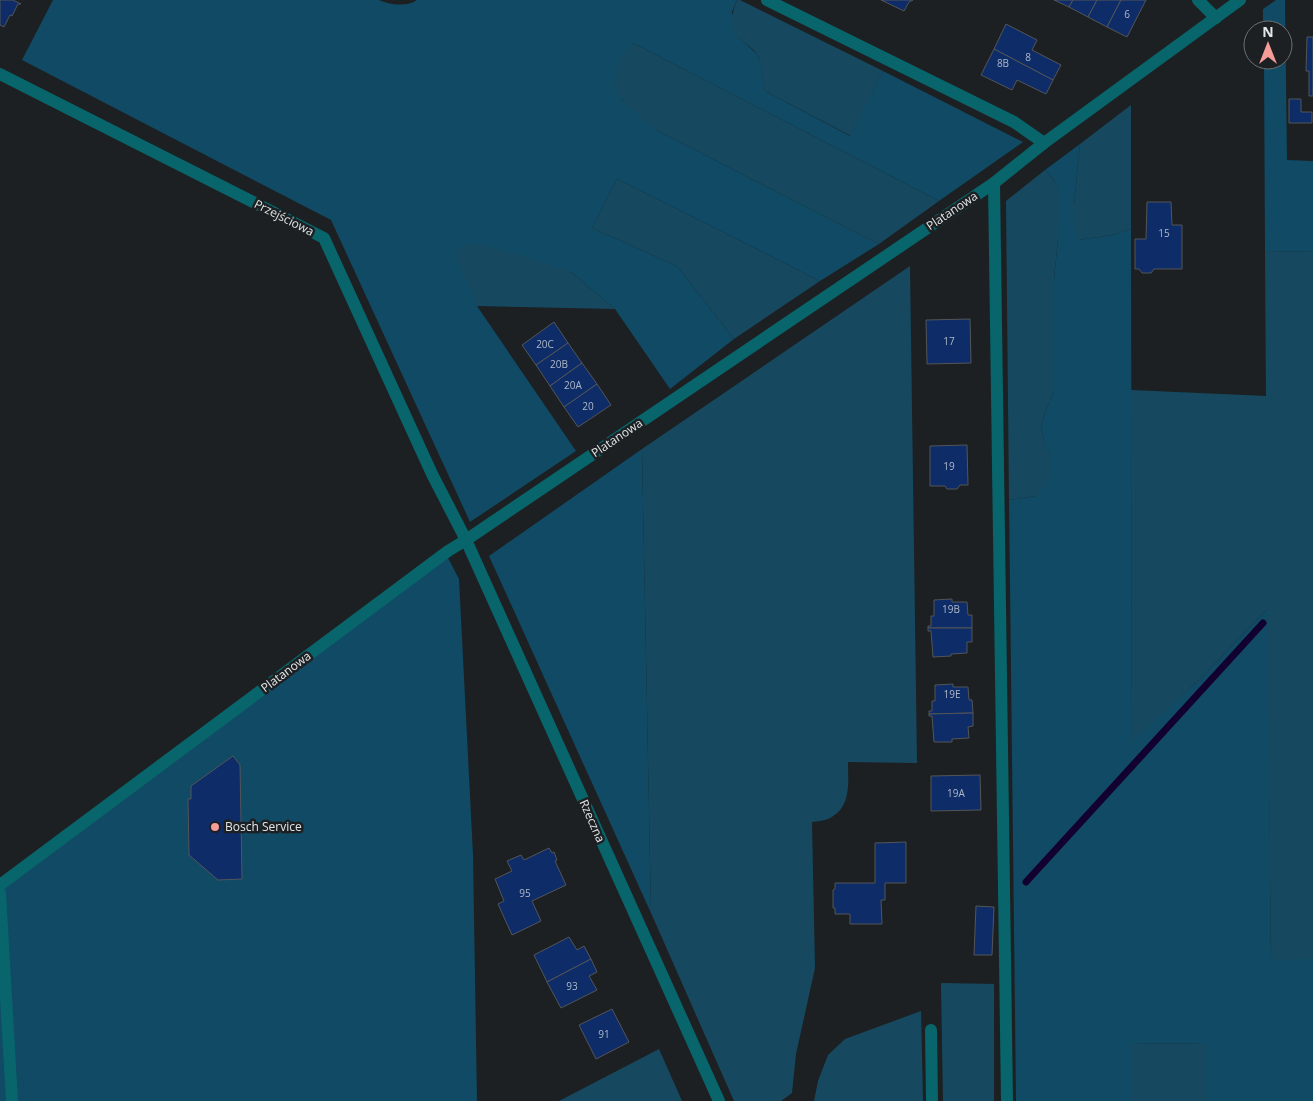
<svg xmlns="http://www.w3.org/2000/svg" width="1313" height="1101" viewBox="0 0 1313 1101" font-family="'Open Sans',sans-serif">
  <rect width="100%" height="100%" fill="#1c2022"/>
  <g fill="#104a64">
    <path d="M53,0H379C389,5 408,7 417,0H737L732,12L738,37L756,53L761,63L765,91L850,136L883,71L1023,142L939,201L633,43L621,99L658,131L879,244L820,281L617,179L592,228L677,266L734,339L670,389L615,309L571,272L477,306L576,451L470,522L331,220L22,60Z"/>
    <path d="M1276,0H1285L1287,160L1313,161V252L1265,251L1264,60H1283V30H1263V9Z"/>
    <path d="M1080,144L1074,205L1079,240L1112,235L1131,229L1132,740L1201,678L1268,608L1271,959H1313V1101H1205L1204,1043L1132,1044V1101H1016L1009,500L1036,496L1051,456L1045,447L1041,426L1046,410L1054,392V279L1058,239L1057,184L1045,170Z"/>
    <path d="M642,449L651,913L489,556Z"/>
    <path d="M448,558L459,579L473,855L477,1101H0V889Z"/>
  </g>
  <g fill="#164960">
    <path d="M737,0H740L883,71L851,136L765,91C762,79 763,63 756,53C751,46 743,43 738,37C729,26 732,12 737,0Z"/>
    <path d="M633,43L939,201L879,244L658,131L637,114L621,99L614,85L618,61Z"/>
    <path d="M1131,105V229L1112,235L1079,240L1074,227V205L1080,144Z"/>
    <path d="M1045,170L1057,184L1059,200L1058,239L1054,279V392L1046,410L1041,426L1045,446L1051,456L1050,476L1046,486L1036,496L1009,500L1006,201Z"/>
    <path d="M617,179L820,281L734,339L677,266L592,228Z"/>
    <path d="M474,243L509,252L571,272L615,309L477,306L455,254L463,245Z"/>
    <path d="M1265,251L1313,252V959L1271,960L1267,609L1201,678L1132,741L1131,390L1266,396Z"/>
    <path d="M910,266L917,763L848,762C848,783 852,808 828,819C823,821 817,821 812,822L815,968L796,1054L792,1093L781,1101H734L651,913L642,449Z"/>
    <path d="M941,983L994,984V1101H943Z"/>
    <path d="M921,1011L923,1101H814L818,1081L828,1055L845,1039Z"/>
    <path d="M1205,1043V1101H1132V1044Z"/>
    <path d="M659,1049L682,1101H559Z"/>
  </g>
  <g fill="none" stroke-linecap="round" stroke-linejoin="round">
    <path stroke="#120130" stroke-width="7" d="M1026,882L1263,623"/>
  </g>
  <g fill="#0e2c67" stroke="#535559">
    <path d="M0,0H13L21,4H18L12,16L10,15L4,27L0,25Z"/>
    <path d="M881,0H913L909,2L904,11Z"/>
    <path d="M1054,0H1073L1069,7Z"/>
    <path d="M1073,0H1097L1088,17L1069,7Z"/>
    <path d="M1097,0H1121L1107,27L1088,17Z"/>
    <path d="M1121,0H1146L1127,37L1107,27Z"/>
    <path d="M1006,24L1037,40L1032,50L1061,65L1053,80L994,49Z"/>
    <path d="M1307,37H1313V96H1309V71H1306Z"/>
    <path d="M994,49L1053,80L1046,94L1017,80L1012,90L981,75Z"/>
    <path d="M1289,99H1301V112H1312V123H1289Z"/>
    <path d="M1147,202H1171L1172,225H1182V269H1154L1151,273H1142L1139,269H1135V239H1146Z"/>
    <path d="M970,319L971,363L927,364L926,320Z"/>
    <path d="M554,322L568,343L536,365L522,345Z"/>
    <path d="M568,343L582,363L550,386L536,365Z"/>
    <path d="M582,363L597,384L564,407L550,386Z"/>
    <path d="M597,384L611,405L578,427L564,407Z"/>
    <path d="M967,445L968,485H960L957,489H947L945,486H930V446Z"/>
    <path d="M952,599V602H967L968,615H972V628H928V626H931V616H934V600Z"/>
    <path d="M928,628H972V642H967V653L951,654V656L933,657L931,631H928Z"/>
    <path d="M953,684V687H968L969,700H972L973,713L929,714V711H932V701H935V685Z"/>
    <path d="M973,713V726L968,727L969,738L952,739V742H934L932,716H929V714Z"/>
    <path d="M233,756L240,765L242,879L218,880L189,855L188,799H191V786Z"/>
    <path d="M980,775L981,810L931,811V776Z"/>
    <path d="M906,842V883H885V900H881L882,924H850V914H835V908H833V890L835,889V883H875V843Z"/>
    <path d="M549,848L552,853L554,852L557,860L555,861L566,885L532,901L541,921L512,935L498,904L504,901L495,879L512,871L507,861L521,855L524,860Z"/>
    <path d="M976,906L994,907L992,955H974Z"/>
    <path d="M569,937L577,950L584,946L591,959L547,982L534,955Z"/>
    <path d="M591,959L597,972L589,976L597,990L561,1008L547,982Z"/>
    <path d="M612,1009L629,1042L596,1059L579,1025Z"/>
  </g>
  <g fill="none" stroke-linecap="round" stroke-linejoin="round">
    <g stroke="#08656b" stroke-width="12">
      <path d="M767,0L1014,122L1044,143"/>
      <path d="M1198,0L1216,18"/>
      <path d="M994,183L1007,1101"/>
      <path d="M0,885L448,551L466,540"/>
      <path d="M0,893L12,1101"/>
      <path d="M931,1030L932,1101"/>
    </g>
    <g stroke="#08656b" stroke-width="12">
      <path d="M0,74L324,238L432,474L466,540L719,1101"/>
      <path d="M466,540L994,183L1044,143L1240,0"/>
    </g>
  </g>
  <circle fill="#f59b98" stroke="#1c2022" stroke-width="2" cx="215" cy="827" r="5"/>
  <g text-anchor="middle" stroke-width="5" stroke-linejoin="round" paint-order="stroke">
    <g font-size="10" fill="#aeb8c8">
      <text x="1127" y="18">6</text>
      <text x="1028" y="61">8</text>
      <text x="1003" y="67">8B</text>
      <text x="1164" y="237">15</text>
      <text x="949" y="345">17</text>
      <text x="545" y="348">20C</text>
      <text x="559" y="368">20B</text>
      <text x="573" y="389">20A</text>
      <text x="588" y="410">20</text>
      <text x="949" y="470">19</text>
      <text x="951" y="613">19B</text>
      <text x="952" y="698">19E</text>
      <text x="956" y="797">19A</text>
      <text x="525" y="897">95</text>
      <text x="572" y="990">93</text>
      <text x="604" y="1038">91</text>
    </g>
    <g font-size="12" fill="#e4e7e9" stroke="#1c2022">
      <text transform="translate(952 211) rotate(-34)" y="4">Platanowa</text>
      <text transform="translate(284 218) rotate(27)" y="4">Przejściowa</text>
      <text transform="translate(617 438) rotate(-34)" y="4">Platanowa</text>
      <text transform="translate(286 672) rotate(-37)" y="4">Platanowa</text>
      <text transform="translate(592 821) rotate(66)" y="4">Rzeczna</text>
    </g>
    <g font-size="12" fill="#e4e7e9" stroke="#1c2022" text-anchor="start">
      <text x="225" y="831">Bosch Service</text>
    </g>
  </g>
  <g transform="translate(1268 45)"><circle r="24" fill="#1c2022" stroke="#6c7072"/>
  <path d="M0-4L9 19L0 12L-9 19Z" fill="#f59b98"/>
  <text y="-8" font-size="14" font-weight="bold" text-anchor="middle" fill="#e4e7e9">N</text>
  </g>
</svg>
